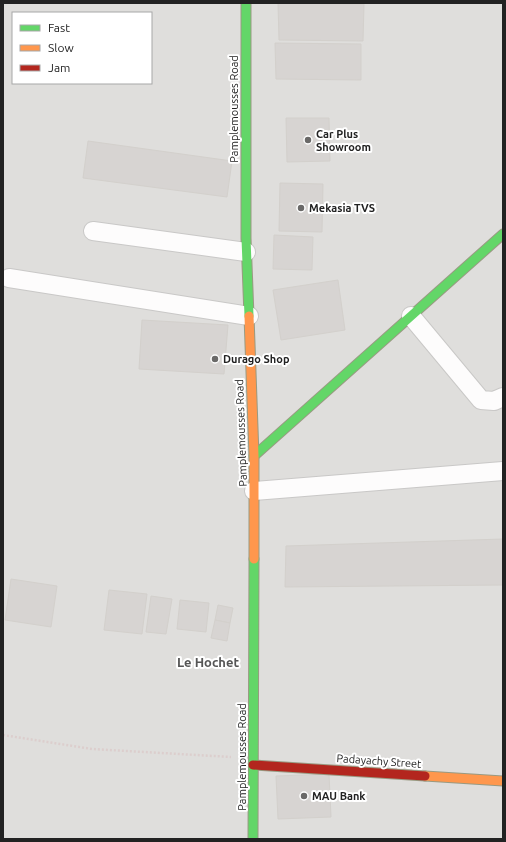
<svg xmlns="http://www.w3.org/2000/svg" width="506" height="842" viewBox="0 0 506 842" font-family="Ubuntu,sans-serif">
  <rect width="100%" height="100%" fill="#f0eeeb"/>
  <path fill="#dfdedc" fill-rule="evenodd" d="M3,3H503V839H3ZM13,13H151V83H13Z"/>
  <g fill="#d7d4d2" stroke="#d3d0cc">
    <path d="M278,3L364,4L363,41L279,40Z"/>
    <path d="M275,43L361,44V80L276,79Z"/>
    <path d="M286,118H329L330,161L287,162Z"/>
    <path d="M88,141L232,161L227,197L83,178Z"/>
    <path d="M280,183L323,184L322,232L279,231Z"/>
    <path d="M274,235L313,237L312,270L273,269Z"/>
    <path d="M338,280L345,330L281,340L273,290Z"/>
    <path d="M142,320L228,325L224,374L139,369Z"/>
    <path d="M503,539V585L285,587L286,546Z"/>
    <path d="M11,579L57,586L51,627L5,620Z"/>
    <path d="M109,590L147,594L142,634L104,630Z"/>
    <path d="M151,596L172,599L166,634L146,632Z"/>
    <path d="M180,600L209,603L206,632L177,629Z"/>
    <path d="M218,605L233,608L230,623L215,620Z"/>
    <path d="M215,620L230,623L227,641L211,638Z"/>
    <path d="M329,774L331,817L278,819L276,776Z"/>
  </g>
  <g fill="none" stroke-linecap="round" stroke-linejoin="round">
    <defs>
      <g id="street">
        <path d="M93,231L246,252"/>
        <path d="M9,278L249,316"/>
        <path d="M411,316L481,400L494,401L503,397"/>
        <path d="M254,491L503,471"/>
      </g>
      <g id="fast">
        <path d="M246,3V238L249,316"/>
        <path d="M254,456L503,234"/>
        <path d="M253,839L254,559"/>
      </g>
      <g id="slow">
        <path d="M249,316L254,456V559"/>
        <path d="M425,776L503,781"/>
      </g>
      <path id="jam" d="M253,765L425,776"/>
    </defs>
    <use href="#street" stroke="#c9c8c7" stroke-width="20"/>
    <use href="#fast" stroke="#999a82" stroke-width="11"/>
    <use href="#slow" stroke="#999a82" stroke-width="11"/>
    <use href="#jam" stroke="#999a82" stroke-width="11"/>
    <path stroke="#dccecd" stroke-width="2.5" stroke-dasharray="2 2" stroke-linecap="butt" d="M3,735L92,749L231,757"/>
    <use href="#street" stroke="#fdfcfc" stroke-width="18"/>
    <use href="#fast" stroke="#63d668" stroke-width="9"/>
    <use href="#slow" stroke="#ff974d" stroke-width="9"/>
    <use href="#jam" stroke="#b3261e" stroke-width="9"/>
  </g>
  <g fill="#6a6968" stroke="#fff" stroke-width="1.5">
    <circle cx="308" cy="140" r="4"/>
    <circle cx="301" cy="208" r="4"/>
    <circle cx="215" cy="359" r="4"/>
    <circle cx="304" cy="796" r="4"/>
  </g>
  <g text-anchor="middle" stroke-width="4" stroke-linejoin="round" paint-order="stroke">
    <g font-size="11" fill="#222" stroke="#fff">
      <text transform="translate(234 109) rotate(-90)" y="4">Pamplemousses Road</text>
      <text transform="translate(241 433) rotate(-92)" y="4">Pamplemousses Road</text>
      <text transform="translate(242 757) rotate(-90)" y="4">Pamplemousses Road</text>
      <text transform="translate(379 761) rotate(4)" y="4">Padayachy Street</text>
    </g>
    <g font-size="11" font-weight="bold" fill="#222" stroke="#fff" text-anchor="start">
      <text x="316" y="138">Car Plus<tspan x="316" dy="13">Showroom</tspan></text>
      <text x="309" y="212">Mekasia TVS</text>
      <text x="223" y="363">Durago Shop</text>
      <text x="312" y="800">MAU Bank</text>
    </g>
    <g font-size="13" font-weight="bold" fill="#555" stroke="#fff">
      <text x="208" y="667">Le Hochet</text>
    </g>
  </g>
  <rect width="506" height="842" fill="none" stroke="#222222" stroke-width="8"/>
  <rect x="12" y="12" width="140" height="72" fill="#ffffff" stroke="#a7a7a7"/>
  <rect x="20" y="25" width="20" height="6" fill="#63d668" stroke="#a7a7a7"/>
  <text x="48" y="32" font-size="12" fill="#222222">Fast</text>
  <rect x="20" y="45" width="20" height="6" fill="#ff974d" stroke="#a7a7a7"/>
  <text x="48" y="52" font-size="12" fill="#222222">Slow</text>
  <rect x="20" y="65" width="20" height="6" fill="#b3261e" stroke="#a7a7a7"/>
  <text x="48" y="72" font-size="12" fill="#222222">Jam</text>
</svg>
